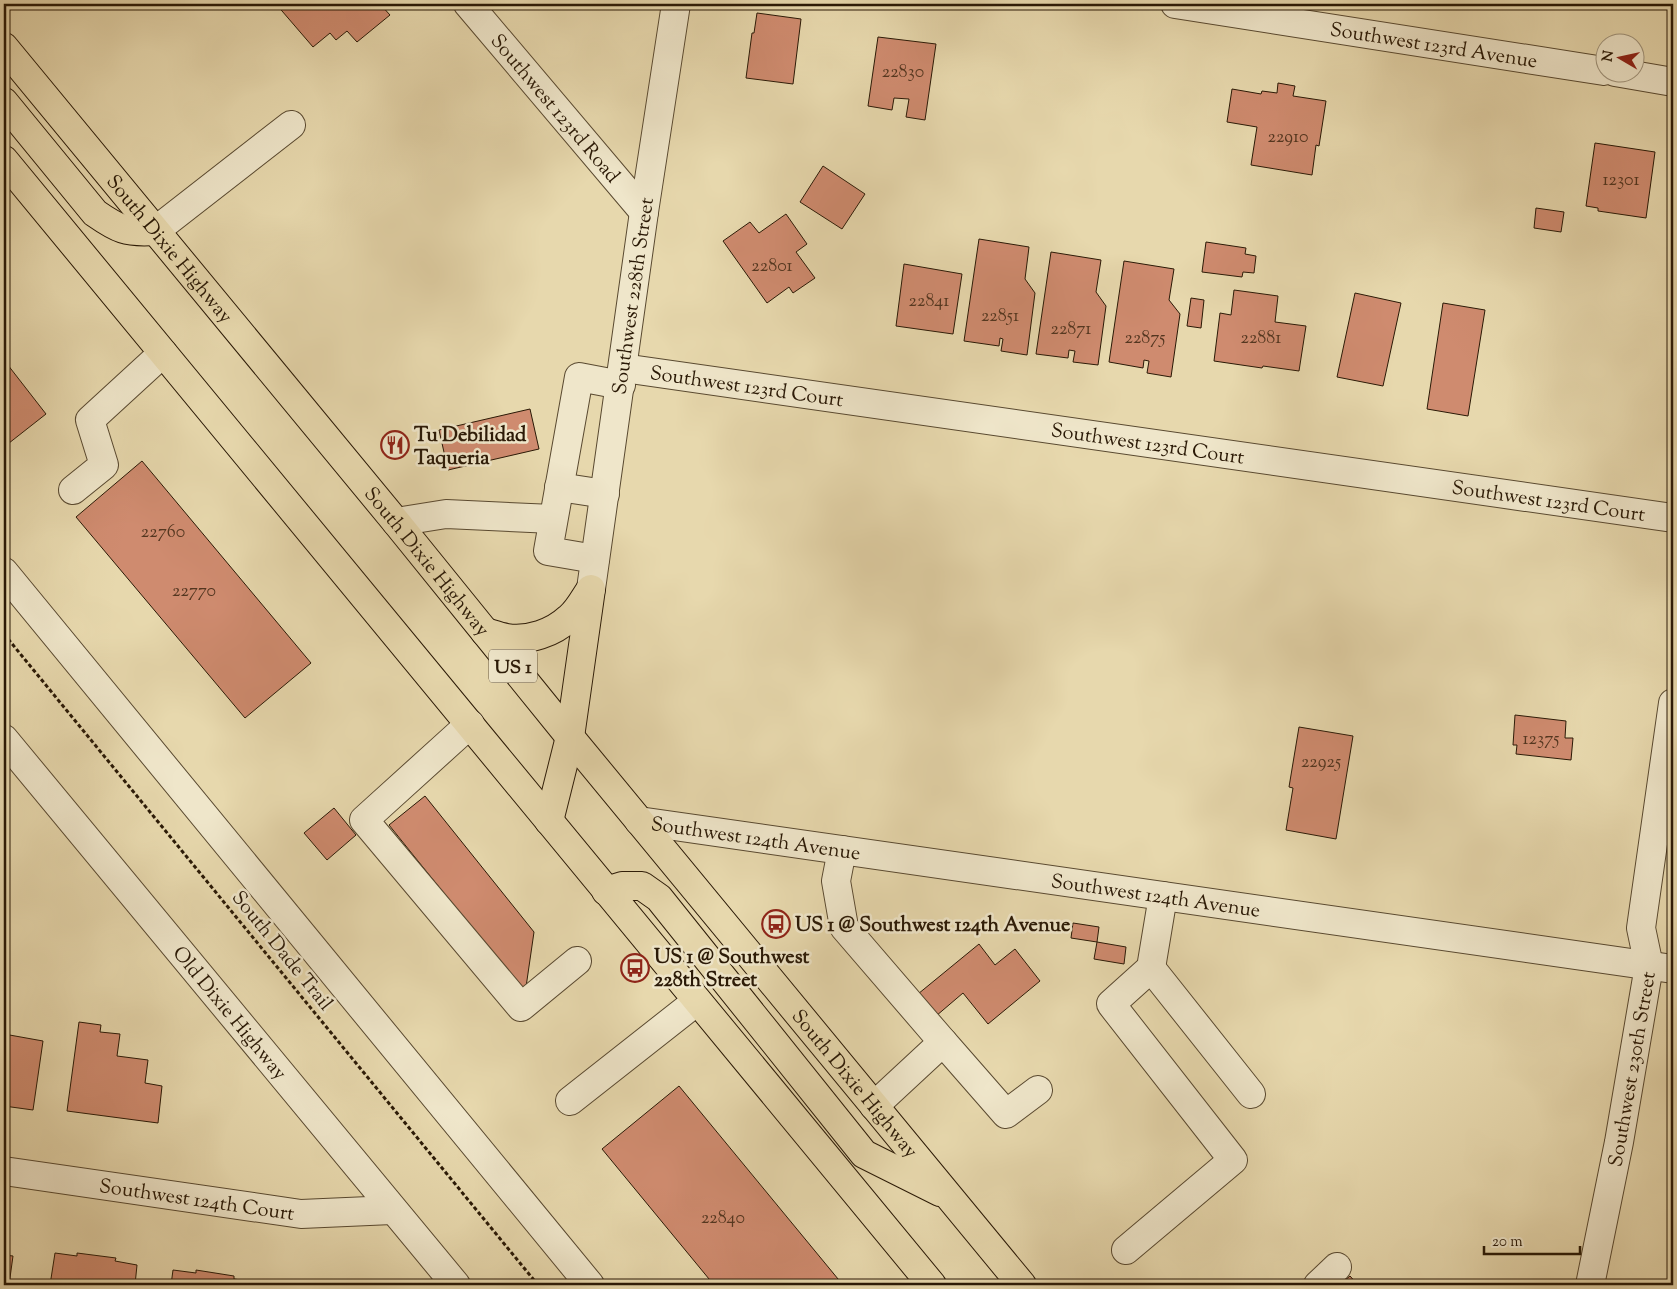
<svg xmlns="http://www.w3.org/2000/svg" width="1677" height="1289" viewBox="0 0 1677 1289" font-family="'Sorts Mill Goudy',serif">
  <rect width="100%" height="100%" fill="#e7d8ad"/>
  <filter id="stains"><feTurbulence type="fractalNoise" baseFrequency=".004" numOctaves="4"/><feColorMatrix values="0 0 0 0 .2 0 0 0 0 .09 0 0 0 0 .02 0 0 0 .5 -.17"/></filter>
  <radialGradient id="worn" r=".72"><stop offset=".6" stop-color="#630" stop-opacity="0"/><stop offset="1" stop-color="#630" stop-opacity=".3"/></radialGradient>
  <g fill="#cf8b6f" stroke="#2a1906">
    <path d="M276,4H380L390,15L357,42L347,31L336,40L330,33L313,47Z"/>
    <path d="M757,13L801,19L793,84L746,78L752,33H754Z"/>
    <path d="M878,37L936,44L925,120L906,117L909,99L894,98L892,110L868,106Z"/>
    <path d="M1278,83L1295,86L1293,96L1326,101L1319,146L1316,145L1312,175L1251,165L1257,127L1227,122L1232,89L1261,94L1262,91L1277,93Z"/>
    <path d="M1595,143L1655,152L1646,218L1598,211V208L1586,206Z"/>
    <path d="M823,166L865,194L842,229L800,202Z"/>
    <path d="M1536,208L1564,212L1561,232L1534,228Z"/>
    <path d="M786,214L807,244L796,252L815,278L793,293L789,287L767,303L723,241L750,222L759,233Z"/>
    <path d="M979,239L1029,247L1025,279L1035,293L1027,355L1001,351L1003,339L1000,338L999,346L964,341Z"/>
    <path d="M1206,242L1246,248L1245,254L1256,256L1254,273L1243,272L1242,277L1202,272Z"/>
    <path d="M1051,252L1101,260L1096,292L1106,306L1098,365L1073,362L1075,351L1069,350L1068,358L1036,354Z"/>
    <path d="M1124,261L1174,269L1169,300L1180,314L1171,377L1147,373L1149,361L1144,360L1143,368L1109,362Z"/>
    <path d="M904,264L962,274L953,334L896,326Z"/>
    <path d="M1234,290L1278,296L1275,322L1306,326L1299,371L1263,366L1262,368L1214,361L1220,313L1231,315Z"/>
    <path d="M1355,293L1401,303L1383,386L1337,377Z"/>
    <path d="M1191,298L1204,300L1201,328L1187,326Z"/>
    <path d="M1443,303L1485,310L1468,416L1427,409Z"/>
    <path d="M4,360L46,414L4,447Z"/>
    <path d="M530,409L539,449L448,470L439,430Z"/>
    <path d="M142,461L311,663L245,718L76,517Z"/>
    <path d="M1515,715L1566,721L1565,738H1573L1571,760L1516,754L1517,745H1513Z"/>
    <path d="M1299,727L1353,736L1336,839L1286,830L1293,788L1289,787Z"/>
    <path d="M425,796L534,932L525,994L389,825Z"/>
    <path d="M334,808L356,835L327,860L304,833Z"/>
    <path d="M1073,923L1099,927L1097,942L1071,938Z"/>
    <path d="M1097,942L1126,947L1124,964L1094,959Z"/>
    <path d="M979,944L995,965L1015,949L1040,981L988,1024L963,993L936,1016L918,994Z"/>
    <path d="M79,1022L101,1025L100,1032L120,1034L117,1056L148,1060L145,1083L162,1086L158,1123L67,1111Z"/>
    <path d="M4,1034L43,1041L33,1110L4,1106Z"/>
    <path d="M679,1086L843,1285H714L602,1149Z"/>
    <path d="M55,1253L77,1256V1253L116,1258L115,1261L137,1265L135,1285H50Z"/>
    <path d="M4,1255L13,1256L9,1285H4Z"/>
    <path d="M173,1270L196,1273V1270L234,1276V1279L256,1282L255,1285H171Z"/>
    <path d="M1350,1276L1358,1285H1339Z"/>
  </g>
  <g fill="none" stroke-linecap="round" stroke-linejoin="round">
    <defs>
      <g id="minor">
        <path id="s1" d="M468,4L644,212"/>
        <path id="s2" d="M1175,4L1604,71"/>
        <path d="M1615,72L1673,82"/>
        <path d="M155,231L291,125"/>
        <path id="s3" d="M623,368L1673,518"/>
        <path d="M559,487L605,494"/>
        <path d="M73,490L104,465L90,420L163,353"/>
        <path d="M396,522L446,514L553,519"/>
        <path d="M595,559L548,551L579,377L621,385"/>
        <path d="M4,572L590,1285"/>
        <path id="s4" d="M591,589L644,212L676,4"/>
        <path d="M470,724L364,820L521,1007L577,961"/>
        <path id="s5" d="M4,739L456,1285"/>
        <path id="s6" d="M639,821L1673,969"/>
        <path d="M842,850L836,881L844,927L943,1042L874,1106"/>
        <path d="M1151,968L1251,1094"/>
        <path d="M943,1042L1006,1114L1038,1090"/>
        <path d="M570,1101L697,1001"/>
        <path id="s7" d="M4,1171L301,1214L392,1210"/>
        <path d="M1126,1250L1233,1160L1111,1004L1151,968L1163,896"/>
        <path d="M1318,1285L1337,1267"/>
        <path id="s8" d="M1590,1285L1619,1142L1649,966L1641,928L1673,703"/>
      </g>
      <g id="highway">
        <path id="s9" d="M4,47L396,522L570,737L1022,1285"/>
        <path d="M4,102L95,213C118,229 126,233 155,231"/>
        <path d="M4,160L932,1285"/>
        <path d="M485,632C492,634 500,637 507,638C529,641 553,633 569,618C578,611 584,599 590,590"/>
        <path d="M549,821L570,737L591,589"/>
        <path d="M606,891L622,886H642L659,898L864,1154L940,1192"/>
      </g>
    </defs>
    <use href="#minor" stroke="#594930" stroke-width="30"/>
    <use href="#highway" stroke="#2a1906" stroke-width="30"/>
    <path stroke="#2a1906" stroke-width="3" stroke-dasharray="4 2.5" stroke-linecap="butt" d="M4,634L538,1285"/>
    <use href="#minor" stroke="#efe6ca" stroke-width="28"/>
    <use href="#highway" stroke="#e7d8ad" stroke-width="28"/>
  </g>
  <defs>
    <symbol id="restaurant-ring" viewBox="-11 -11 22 22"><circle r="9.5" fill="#efe6ca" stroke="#8f2418" stroke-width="1.5"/><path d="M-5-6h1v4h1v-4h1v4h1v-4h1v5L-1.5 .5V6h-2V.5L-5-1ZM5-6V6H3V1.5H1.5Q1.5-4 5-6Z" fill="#8f2418"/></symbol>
    <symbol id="bus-ring" viewBox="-11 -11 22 22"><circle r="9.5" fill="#efe6ca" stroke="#8f2418" stroke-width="1.5"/><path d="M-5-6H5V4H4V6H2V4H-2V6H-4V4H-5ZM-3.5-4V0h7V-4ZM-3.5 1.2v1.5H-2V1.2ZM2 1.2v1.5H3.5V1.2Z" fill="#8f2418"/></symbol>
  </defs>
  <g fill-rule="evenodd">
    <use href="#restaurant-ring" x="379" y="429" width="32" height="32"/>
    <use href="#bus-ring" x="760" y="908" width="32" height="32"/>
    <use href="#bus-ring" x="619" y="952" width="32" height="32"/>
  </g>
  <g text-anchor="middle" stroke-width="5" stroke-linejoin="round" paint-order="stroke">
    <g font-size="18" fill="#533620">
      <text x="903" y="77">22830</text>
      <text x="1288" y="142">22910</text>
      <text x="1621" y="185">12301</text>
      <text x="772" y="271">22801</text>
      <text x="929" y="306">22841</text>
      <text x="1000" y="321">22851</text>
      <text x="1071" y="334">22871</text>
      <text x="1145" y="343">22875</text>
      <text x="1261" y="343">22881</text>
      <text x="163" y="537">22760</text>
      <text x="194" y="596">22770</text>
      <text x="1541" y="744">12375</text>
      <text x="1321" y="767">22925</text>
      <text x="723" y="1223">22840</text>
    </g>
    <rect fill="#efe6ca" stroke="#655641" stroke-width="1" x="489" y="649.5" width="48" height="33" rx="4"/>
    <g font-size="19" font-weight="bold" fill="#2a1906">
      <text x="513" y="673">US 1</text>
    </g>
    <g font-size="20" fill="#2a1906" stroke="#efe6ca">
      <text dy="7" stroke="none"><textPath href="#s2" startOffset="262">Southwest 123rd Avenue</textPath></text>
      <text dy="7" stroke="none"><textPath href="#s1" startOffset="136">Southwest 123rd Road</textPath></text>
      <text dy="7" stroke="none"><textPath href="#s9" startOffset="261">South Dixie Highway</textPath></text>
      <text dy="7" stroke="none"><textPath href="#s4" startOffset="296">Southwest 228th Street</textPath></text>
      <text dy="7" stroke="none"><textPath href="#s3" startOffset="125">Southwest 123rd Court</textPath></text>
      <text dy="7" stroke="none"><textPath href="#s3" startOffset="530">Southwest 123rd Court</textPath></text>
      <text dy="7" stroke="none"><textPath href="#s3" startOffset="935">Southwest 123rd Court</textPath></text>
      <text dy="7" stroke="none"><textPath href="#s9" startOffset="666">South Dixie Highway</textPath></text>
      <text dy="7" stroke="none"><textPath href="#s6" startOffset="118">Southwest 124th Avenue</textPath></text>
      <text dy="7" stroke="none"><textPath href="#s6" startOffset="522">Southwest 124th Avenue</textPath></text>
      <text transform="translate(283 950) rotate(51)" y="7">South Dade Trail</text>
      <text dy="7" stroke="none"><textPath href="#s5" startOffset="355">Old Dixie Highway</textPath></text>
      <text dy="7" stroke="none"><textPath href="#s8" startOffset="220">Southwest 230th Street</textPath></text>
      <text dy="7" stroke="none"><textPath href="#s9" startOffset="1341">South Dixie Highway</textPath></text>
      <text dy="7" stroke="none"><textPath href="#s7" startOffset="195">Southwest 124th Court</textPath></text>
    </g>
    <g font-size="20" font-weight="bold" fill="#2a1906" stroke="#efe6ca" text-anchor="start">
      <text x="414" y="441">Tu Debilidad<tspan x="414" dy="23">Taqueria</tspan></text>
      <text x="795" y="931">US 1 @ Southwest 124th Avenue</text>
      <text x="654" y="963">US 1 @ Southwest<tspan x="654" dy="23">228th Street</tspan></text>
    </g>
  </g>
  <rect width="1677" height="1289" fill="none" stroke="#e7d8ad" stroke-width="20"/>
  <rect x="5" y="5" width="1667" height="1279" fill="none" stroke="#2a1906" stroke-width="2.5"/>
  <rect x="10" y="10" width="1657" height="1269" fill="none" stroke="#2a1906"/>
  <g transform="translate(1620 58) rotate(279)"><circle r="24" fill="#efe6ca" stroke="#a0947c"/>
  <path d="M0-4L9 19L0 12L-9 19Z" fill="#8f2418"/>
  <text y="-8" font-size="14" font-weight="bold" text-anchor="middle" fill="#2a1906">N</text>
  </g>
  <path d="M1484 1246v8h96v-8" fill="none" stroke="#2a1906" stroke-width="2.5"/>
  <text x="1492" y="1246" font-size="15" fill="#2a1906" stroke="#efe6ca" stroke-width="4" paint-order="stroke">20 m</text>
  <rect width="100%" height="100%" filter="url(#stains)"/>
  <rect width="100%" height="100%" fill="url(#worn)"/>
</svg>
